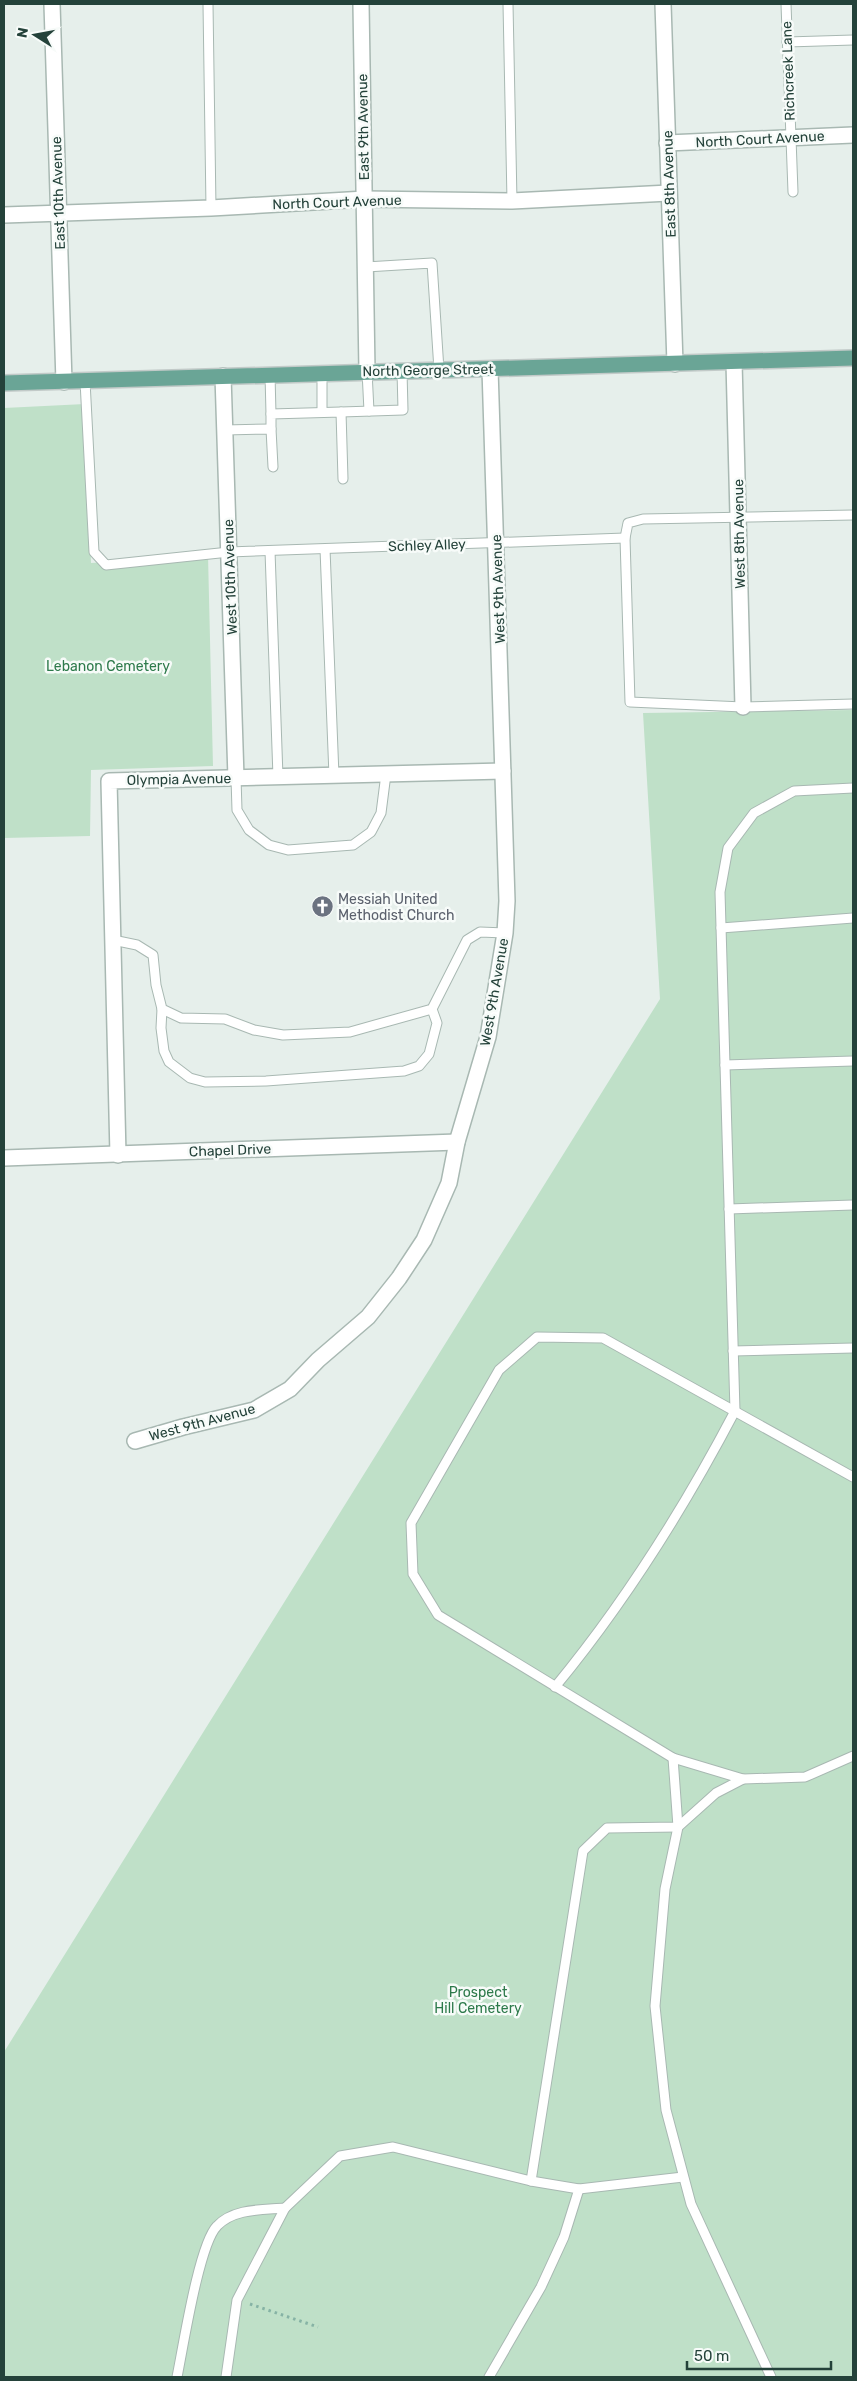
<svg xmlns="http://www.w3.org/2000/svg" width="857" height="2381" viewBox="0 0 857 2381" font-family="Rubik,sans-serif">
  <rect width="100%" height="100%" fill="#e6efeb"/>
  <g fill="#bfe0c8">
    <path d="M85,404L91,563L208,555L213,766L91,770L90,836L4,838V408Z"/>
    <path d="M853,710V2377H4V2052L660,999L643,713Z"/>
  </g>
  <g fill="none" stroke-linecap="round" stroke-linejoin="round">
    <defs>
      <g id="lane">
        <path d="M208,4L211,208"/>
        <path d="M508,4L512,201"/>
        <path d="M786,4L793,192"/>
        <path d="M787,42L853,40"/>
        <path d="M366,267L432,263L439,370"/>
        <path d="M367,371L369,411"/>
        <path d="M322,373V412"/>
        <path d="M270,374L271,414"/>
        <path d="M85,381L94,552L106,565L229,552L625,538"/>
        <path d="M341,412L403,410L402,371"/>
        <path d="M271,429V414L341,412L343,479"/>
        <path d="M225,430L271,429L273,467"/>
        <path d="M853,515L643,519L628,523L625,538L630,702L743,707L853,704"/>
        <path d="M325,549L334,776"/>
        <path d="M270,551L278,777"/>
        <path d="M236,778L237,810L249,830L269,845L288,850L353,845L371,832L381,813L386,774"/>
        <path d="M721,928L853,918"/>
        <path d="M113,940L137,945L153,955L156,985L162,1009L181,1018L225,1019L254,1030L283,1035L350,1032L432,1009L467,940L480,932L505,933"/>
        <path d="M162,1009L161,1028L164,1051L169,1062L190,1078L205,1082L266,1081L404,1071L419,1066L429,1054L437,1023L432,1009"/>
        <path d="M725,1065L853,1061"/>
        <path d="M729,1209L853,1205"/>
        <path d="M733,1351L853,1348"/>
        <path d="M853,1477L603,1338L537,1337L499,1370L411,1523L413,1574L438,1615L673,1758L743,1779L805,1777L853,1756"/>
        <path d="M555,1687C626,1601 683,1510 735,1411L720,892L728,848L754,813L794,791L853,788"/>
        <path d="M673,1758L678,1827L607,1828L583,1851L531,2181L579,2189L683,2177"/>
        <path d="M743,1779L716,1793L678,1827L665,1889L655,2006L666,2110L691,2204L771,2377"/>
        <path d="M177,2377C183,2348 199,2244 217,2226C234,2208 263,2210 285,2208"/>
        <path d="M226,2377L237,2300L285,2208L340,2156L393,2147L531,2181"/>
        <path d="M489,2377L541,2287L564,2237L579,2189"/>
      </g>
      <g id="street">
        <path d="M52,4L64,382"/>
        <path d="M361,4L367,371"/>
        <path d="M663,4L675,364"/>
        <path d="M667,143L853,135"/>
        <path d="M4,215L211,208L365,199L512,201L669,193"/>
        <path d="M734,362L743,707"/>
        <path d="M223,376L236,778"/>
        <path d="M118,1155L109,781L503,771"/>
        <path d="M4,1158L457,1142"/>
        <path d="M135,1441L183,1427L254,1410L290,1389L318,1360L368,1317L399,1278L424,1240L449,1183L457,1142L488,1037L505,933L507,901L490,369"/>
      </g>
      <path id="primary" d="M4,383L853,358"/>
    </defs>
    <use href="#lane" stroke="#a8b8b2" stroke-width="11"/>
    <use href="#street" stroke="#a8b8b2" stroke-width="18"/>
    <use href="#primary" stroke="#c2cac8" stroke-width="18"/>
    <path stroke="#86b3a5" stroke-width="3" stroke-dasharray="2.5 4" stroke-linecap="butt" d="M250,2304L318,2327"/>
    <use href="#lane" stroke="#fff" stroke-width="9"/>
    <use href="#street" stroke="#fff" stroke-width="15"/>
    <use href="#primary" stroke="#6aa596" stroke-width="15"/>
  </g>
  <defs>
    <symbol id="church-disc" viewBox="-11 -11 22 22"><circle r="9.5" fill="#6b7280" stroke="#f7fbf9"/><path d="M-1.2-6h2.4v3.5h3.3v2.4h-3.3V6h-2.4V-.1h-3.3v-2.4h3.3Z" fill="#fff"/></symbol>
  </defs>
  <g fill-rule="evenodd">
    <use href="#church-disc" x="310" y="894" width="25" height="25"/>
  </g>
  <g text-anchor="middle" stroke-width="5" stroke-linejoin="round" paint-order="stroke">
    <g font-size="14" fill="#24423a" stroke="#f7fbf9">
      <text transform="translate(788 71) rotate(-92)" y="5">Richcreek Lane</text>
      <text transform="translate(363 127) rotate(-91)" y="5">East 9th Avenue</text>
      <text transform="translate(760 139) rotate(-3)" y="5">North Court Avenue</text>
      <text transform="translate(669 184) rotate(-92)" y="5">East 8th Avenue</text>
      <text transform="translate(58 193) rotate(-92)" y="5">East 10th Avenue</text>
      <text transform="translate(337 202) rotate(-2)" y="5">North Court Avenue</text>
      <text transform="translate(428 370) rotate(-1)" y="5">North George Street</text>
      <text transform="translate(739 534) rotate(-91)" y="5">West 8th Avenue</text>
      <text transform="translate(427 545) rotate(-2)" y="5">Schley Alley</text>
      <text transform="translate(230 577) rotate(-92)" y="5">West 10th Avenue</text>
      <text transform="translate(498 589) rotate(-92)" y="5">West 9th Avenue</text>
      <text transform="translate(179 779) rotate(-1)" y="5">Olympia Avenue</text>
      <text transform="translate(494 992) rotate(-80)" y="5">West 9th Avenue</text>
      <text transform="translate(230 1150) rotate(-2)" y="5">Chapel Drive</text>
      <text transform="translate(202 1422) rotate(-15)" y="5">West 9th Avenue</text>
    </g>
    <g font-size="14" fill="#2d7a4b" stroke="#f7fbf9">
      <text x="108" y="671">Lebanon Cemetery</text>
      <text x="478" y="1997">Prospect<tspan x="478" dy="16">Hill Cemetery</tspan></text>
    </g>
    <g font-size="14" fill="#5b616d" stroke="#f7fbf9" text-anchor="start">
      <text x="338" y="904">Messiah United<tspan x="338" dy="16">Methodist Church</tspan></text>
    </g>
  </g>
  <rect width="857" height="2381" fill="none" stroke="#24423a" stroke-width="10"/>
  <g transform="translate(35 35) rotate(281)" stroke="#f7fbf9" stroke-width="4" paint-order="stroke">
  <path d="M0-4L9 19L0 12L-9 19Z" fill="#24423a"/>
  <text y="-8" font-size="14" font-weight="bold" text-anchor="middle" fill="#24423a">N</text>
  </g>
  <path d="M687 2361v8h144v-8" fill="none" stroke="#24423a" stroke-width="2.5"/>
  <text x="694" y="2361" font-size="15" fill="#24423a" stroke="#f7fbf9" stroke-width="4" paint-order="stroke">50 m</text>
</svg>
